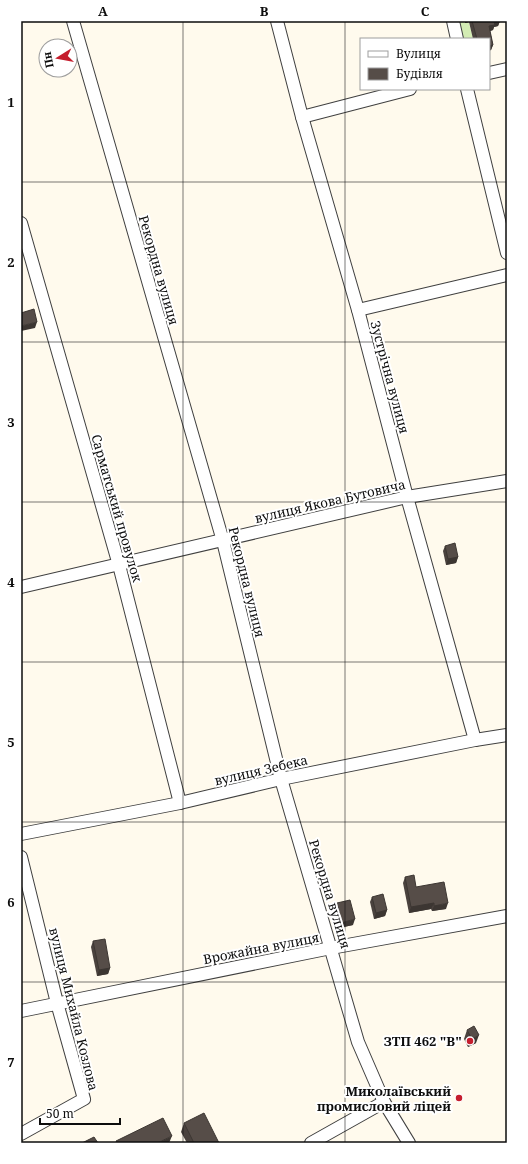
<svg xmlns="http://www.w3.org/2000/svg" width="528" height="1164" viewBox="0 0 528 1164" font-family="'Noto Serif',serif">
  <rect width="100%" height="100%" fill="#fffaed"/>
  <path fill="#d3ecb4" d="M457,21L469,23L473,39H461Z"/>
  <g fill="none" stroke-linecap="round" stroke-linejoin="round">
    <defs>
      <g id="street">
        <path d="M73,21L223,541L281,779L358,1042L384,1102L409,1143"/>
        <path d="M277,21L302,117L358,310L407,497L475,740"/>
        <path d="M453,21L457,39"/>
        <path d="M489,73L507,69"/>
        <path d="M467,89L507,253"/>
        <path d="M302,117L410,89"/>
        <path d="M21,223L119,565L180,803"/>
        <path d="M358,310L507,275"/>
        <path d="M21,587L407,497L507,481"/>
        <path d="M21,834L180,803L281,779L475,740L507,735"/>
        <path d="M21,857L57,1003L84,1099L21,1134"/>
        <path d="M21,1011L331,948L507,916"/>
        <path d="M311,1143L384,1102"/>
      </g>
    </defs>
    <use href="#street" stroke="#404040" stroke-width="14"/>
    <use href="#street" stroke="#fff" stroke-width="12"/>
  </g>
  <g fill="#4a423e">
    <path d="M465,21H500L498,26L494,27L493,30L490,31L493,45L491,50L489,39H473L469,22L465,23Z"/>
    <path d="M445,546L458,557L456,563L446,565L443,551Z"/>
    <path d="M405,877L416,887L446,909L432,911L431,909L409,913L403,883Z"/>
    <path d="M372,897L387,910L385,916L374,919L370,902Z"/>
    <path d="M337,903L353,925L339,928L335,909Z"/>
    <path d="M93,941L110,968L108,974L97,976L91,947Z"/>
    <path d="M467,1030L476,1043L468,1047L464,1039Z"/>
    <path d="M184,1123L219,1143H187L181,1132Z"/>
  </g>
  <g fill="#3c3632">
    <path d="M466,21H470L469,22L465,23Z"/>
    <path d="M497,21H500L498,26L494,27L493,30L487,32L489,26L494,22Z"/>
    <path d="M493,45L491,50L489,51V46Z"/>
    <path d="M37,322L35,328L21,331V326Z"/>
    <path d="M458,557L456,563L446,565L448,559Z"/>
    <path d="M434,903L431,909L409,913L411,907Z"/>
    <path d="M448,903L446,909L432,911L434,906Z"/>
    <path d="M387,910L385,916L374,919L376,913Z"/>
    <path d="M355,919L353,925L339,928L341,923Z"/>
    <path d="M110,968L108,974L97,976L99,970Z"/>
    <path d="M479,1035L476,1043L468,1047L472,1039Z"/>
    <path d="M172,1136L169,1143H157Z"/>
  </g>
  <g fill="#564d48" stroke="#3c3632">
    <path d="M472,21H497L494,22L495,25L489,26L493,45L489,46V39H477Z"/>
    <path d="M34,309L37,322L21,326V313Z"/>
    <path d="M455,543L458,557L448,559L445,546Z"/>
    <path d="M414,875L416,887L444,882L448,903L434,906V903L411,907L405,877Z"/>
    <path d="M383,894L387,910L376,913L372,897Z"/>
    <path d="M350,900L355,919L341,923L337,903Z"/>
    <path d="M105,939L110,968L99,970L93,941Z"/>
    <path d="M474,1026L479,1035L472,1039L467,1030Z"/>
    <path d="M204,1113L219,1143H194L184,1123Z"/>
    <path d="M163,1118L172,1136L157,1143H117L116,1141Z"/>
    <path d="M94,1137L98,1143H82Z"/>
  </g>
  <path fill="none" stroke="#0d0d0d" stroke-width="1" stroke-opacity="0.55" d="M183,21V1143M345,21V1143M21,182H507M21,342H507M21,502H507M21,662H507M21,822H507M21,982H507"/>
  <g fill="#c51d2d" stroke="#fff" stroke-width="1.5">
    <circle cx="470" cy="1041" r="4"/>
    <circle cx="459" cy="1098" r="4"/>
  </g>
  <g text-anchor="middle" stroke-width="4" stroke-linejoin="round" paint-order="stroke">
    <g font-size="13" fill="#0d0d0d" stroke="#fff">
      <text transform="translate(159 270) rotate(74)" y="5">Рекордна вулиця</text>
      <text transform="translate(390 377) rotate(75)" y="5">Зустрічна вулиця</text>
      <text transform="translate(330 501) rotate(-13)" y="5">вулиця Якова Бутовича</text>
      <text transform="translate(117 508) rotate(74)" y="5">Сарматський провулок</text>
      <text transform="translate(247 582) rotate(76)" y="5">Рекордна вулиця</text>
      <text transform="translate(261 770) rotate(-13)" y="5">вулиця Зебека</text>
      <text transform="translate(330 894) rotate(73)" y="5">Рекордна вулиця</text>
      <text transform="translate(261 948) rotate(-11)" y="5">Врожайна вулиця</text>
      <text transform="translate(74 1009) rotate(76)" y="5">вулиця Михайла Козлова</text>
    </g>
    <g font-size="13" font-weight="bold" fill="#0d0d0d" stroke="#fff" text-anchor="end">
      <text x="462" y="1046">ЗТП 462 "В"</text>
      <text x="451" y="1096">Миколаївський<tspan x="451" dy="15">промисловий ліцей</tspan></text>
    </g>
  </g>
  <rect width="528" height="1164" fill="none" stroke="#ffffff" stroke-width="44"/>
  <rect x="360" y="38" width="130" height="52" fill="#ffffff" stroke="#9e9e9e"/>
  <rect x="368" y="51" width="20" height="6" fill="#ffffff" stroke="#9e9e9e"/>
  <text x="396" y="58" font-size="12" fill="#0d0d0d">Вулиця</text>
  <rect x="368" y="68" width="20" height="12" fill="#564d48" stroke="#9e9e9e"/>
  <text x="396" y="78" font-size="12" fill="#0d0d0d">Будівля</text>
  <g transform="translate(58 58) rotate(259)"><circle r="19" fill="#ffffff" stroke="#9e9e9e"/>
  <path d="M0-3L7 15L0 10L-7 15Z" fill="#c51d2d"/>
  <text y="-6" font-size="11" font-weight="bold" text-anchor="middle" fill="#0d0d0d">Пн</text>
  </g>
  <path d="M40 1118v6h80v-6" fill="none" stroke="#0d0d0d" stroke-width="2"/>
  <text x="46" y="1118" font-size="12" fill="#0d0d0d" stroke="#ffffff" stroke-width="3" paint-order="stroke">50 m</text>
  <rect x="22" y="22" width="484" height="1120" fill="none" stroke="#0d0d0d" stroke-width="1.5"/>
  <g font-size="13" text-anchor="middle" font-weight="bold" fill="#0d0d0d">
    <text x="103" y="16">A</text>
    <text x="264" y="16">B</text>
    <text x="425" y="16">C</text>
    <text x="11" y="107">1</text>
    <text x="11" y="267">2</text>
    <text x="11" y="427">3</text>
    <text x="11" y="587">4</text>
    <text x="11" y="747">5</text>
    <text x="11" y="907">6</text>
    <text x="11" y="1067">7</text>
  </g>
</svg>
